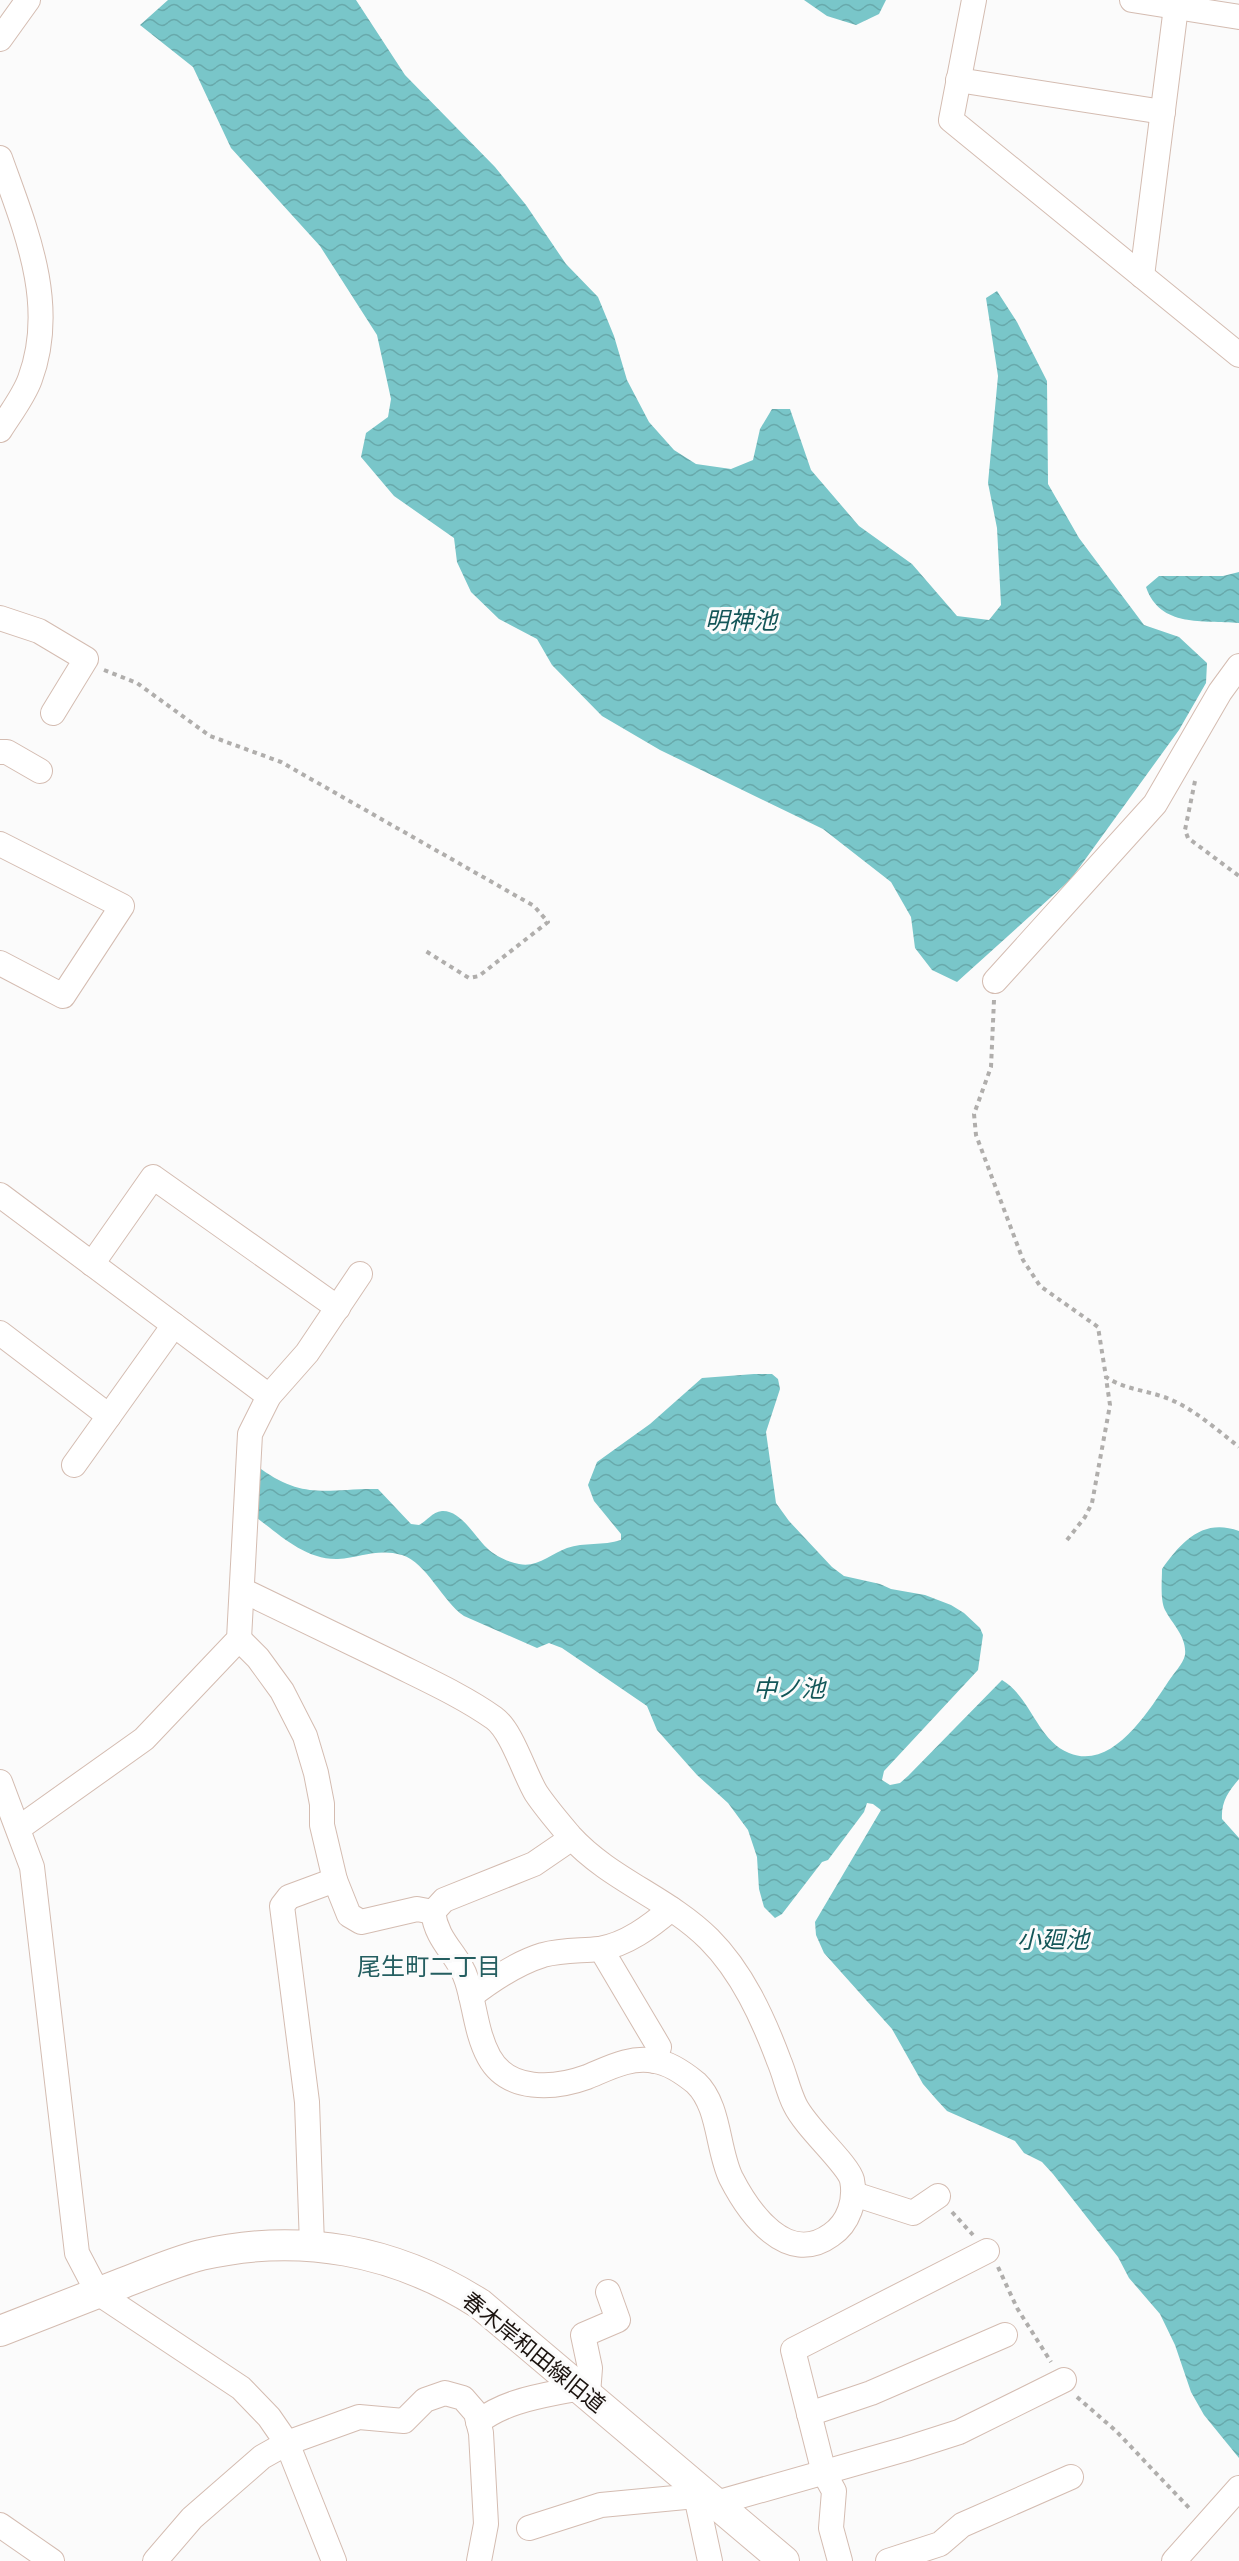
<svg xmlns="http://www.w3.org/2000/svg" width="1239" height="2561" viewBox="0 0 1239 2561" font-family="Signika,'Noto Sans JP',sans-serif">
  <defs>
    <pattern id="water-waves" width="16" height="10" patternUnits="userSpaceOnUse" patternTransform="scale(1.5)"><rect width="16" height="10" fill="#79c6c9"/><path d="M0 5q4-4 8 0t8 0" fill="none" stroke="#68a9ab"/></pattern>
  </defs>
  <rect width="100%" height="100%" fill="#fbfbfb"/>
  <g fill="url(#water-waves)">
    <path d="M168,0H356L405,75L495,167L526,205L566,264L598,297L614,336L627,380L649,422L674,450L696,464L731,469L753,460L760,429L772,409H790L811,470L859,526L912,564L957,616L989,620L1001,605L997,528L988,483L998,376L986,298L997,291L1017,322L1047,381L1048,484L1079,538L1144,625L1179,637L1207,663L1206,683L1179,730L1071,879L957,982L932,970L915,948L911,917L891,882L823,829L660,750L602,716L552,665L537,639L499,619L471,592L457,562L454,538L394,496L361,457L366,433L388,417L391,399L377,335L320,246L231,148L193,67L140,25Z"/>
    <path d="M804,0H886L879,14L856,25L827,16Z"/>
    <path d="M1239,572V623C1203,620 1160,628 1146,587L1159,576H1223Z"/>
    <path d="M754,1374H772L778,1379L780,1389L766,1432L776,1503L789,1521L832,1567L844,1576L880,1584L891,1589L925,1595L951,1605L964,1613L980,1628L983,1635L978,1670L884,1771L882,1780L890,1785L900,1783L908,1776L1002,1680C1031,1697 1037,1740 1069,1753C1112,1771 1148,1712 1168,1682C1173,1674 1183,1664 1185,1655C1187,1637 1173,1625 1165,1610C1160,1599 1162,1581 1162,1569C1182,1541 1203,1518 1239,1531V1779C1228,1792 1221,1802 1222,1819L1239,1838V2458L1204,2415L1191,2392L1175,2345L1160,2314L1129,2278L1118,2257L1053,2174L1042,2162L1024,2153L1015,2141L947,2111L936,2099L923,2084L892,2029L824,1953L816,1935L815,1922L881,1810L873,1804L867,1803L864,1812L828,1860L822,1862L782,1914L775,1918L764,1907L759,1889L757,1857L748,1830L728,1803L697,1775L657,1730L647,1706L562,1648L549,1643L537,1648L464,1616C442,1601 427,1563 402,1555C379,1548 361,1557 338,1559C306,1560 281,1536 257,1518V1481L261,1469C305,1501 330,1488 378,1489L411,1524L419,1525C427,1521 432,1512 442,1511C461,1510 475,1537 487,1548C495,1556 508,1562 519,1564C537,1568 551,1554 567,1548C584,1542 603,1546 621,1540V1534L594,1501L588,1485L597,1462L650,1424L702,1378Z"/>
  </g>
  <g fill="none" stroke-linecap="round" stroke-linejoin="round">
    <defs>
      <g id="minor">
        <path d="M974,0L951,120L1239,355"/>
        <path d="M1132,0L1239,17"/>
        <path d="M0,39L28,0"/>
        <path d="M958,80L1163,112"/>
        <path d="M0,158C25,228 58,304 30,379C24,396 10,414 0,430"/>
        <path d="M1142,276L1176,7"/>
        <path d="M0,618L39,631L86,659L53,713"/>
        <path d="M0,752H7L40,771"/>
        <path d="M0,844L122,906L63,996L0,963"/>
        <path d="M995,981L1155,804L1220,692L1239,666"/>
        <path d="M0,1195L269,1396"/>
        <path d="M92,1264L153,1177L338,1308"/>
        <path d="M0,1333L109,1416"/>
        <path d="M74,1465L174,1325"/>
        <path d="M242,1590C291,1614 341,1638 391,1662C425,1679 463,1696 494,1718C512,1731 524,1773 536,1793C546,1808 559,1823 570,1836C610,1880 668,1898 709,1939C742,1972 763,2018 779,2061C785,2075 788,2091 795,2105C806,2128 848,2164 852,2180C856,2200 849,2223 831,2235C787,2267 749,2213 731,2178C717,2149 720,2106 696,2083C685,2074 669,2063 655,2061C630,2056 609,2068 587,2077C554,2089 508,2092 489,2057C476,2033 475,2006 467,1981C459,1954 437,1943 433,1912L444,1900L534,1864L572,1838"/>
        <path d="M239,1639L258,1658L282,1691L305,1736L316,1773L322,1804V1825L335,1880L349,1915L361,1922L417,1909L433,1912"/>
        <path d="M0,1782L32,1867L77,2253L98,2293L241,2388L269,2417L287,2443L334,2561"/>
        <path d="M19,1828L144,1739L239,1639L250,1434L269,1396L307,1353L360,1274"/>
        <path d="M601,1949L659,2047L655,2061"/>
        <path d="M471,1996C493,1979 517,1963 543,1955C562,1950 580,1951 599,1949C626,1945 651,1926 671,1909"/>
        <path d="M854,2194L913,2213L938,2196"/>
        <path d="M312,2245L307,2102L282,1906L289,1897L335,1880"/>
        <path d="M588,2394L590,2368L583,2335L618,2320L608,2292"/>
        <path d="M809,2414L871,2393L1005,2335"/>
        <path d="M478,2422C508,2399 544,2396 579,2388"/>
        <path d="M700,2489L696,2496L710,2561"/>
        <path d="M716,2503L906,2449L959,2432L1064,2380"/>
        <path d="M0,2525L52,2561"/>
        <path d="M529,2528L601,2505L696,2496"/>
        <path d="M155,2561L192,2518L262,2457L287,2443L359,2417L404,2421L425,2400L445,2393L463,2398L476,2413L481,2433L486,2524L479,2561"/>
        <path d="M840,2561L831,2528L834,2491L824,2473L793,2350L987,2251"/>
        <path d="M888,2561L940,2544L962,2525L1071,2477"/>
        <path d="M1174,2561L1239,2488"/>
      </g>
      <path id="tertiary" d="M0,2331C41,2315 82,2299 123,2283C149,2273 174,2262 201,2255C300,2232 395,2250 480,2304L784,2561"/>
    </defs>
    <use href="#minor" stroke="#d4bcb1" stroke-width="26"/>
    <use href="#tertiary" stroke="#d4bcb1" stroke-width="32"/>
    <g stroke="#b0aeac" stroke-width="4" stroke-dasharray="4.5 4.5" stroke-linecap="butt">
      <path d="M104,670L137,683L210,736L281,762L534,906L548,922L479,976L469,978L424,950"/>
      <path d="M1195,781L1185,830L1188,838L1239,876"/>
      <path d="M994,1000L991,1067L974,1114L976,1135L1023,1260L1040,1286L1098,1327L1106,1377C1124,1389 1144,1390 1164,1397C1192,1407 1216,1429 1239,1447"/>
      <path d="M1067,1540L1085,1517L1092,1503L1110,1405L1106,1378"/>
      <path d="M952,2212L973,2235"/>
      <path d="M998,2267L1017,2308L1051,2362"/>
      <path d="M1077,2397L1116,2431L1191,2510"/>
    </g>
    <use href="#minor" stroke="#fff" stroke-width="24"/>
    <use href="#tertiary" stroke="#fff" stroke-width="30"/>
  </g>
  <g text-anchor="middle" stroke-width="6" stroke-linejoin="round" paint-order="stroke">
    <g font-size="22" fill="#1b130f" stroke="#fbfbfb">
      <text transform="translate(534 2352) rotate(39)" y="8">春木岸和田線旧道</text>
    </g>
    <g font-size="24" font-style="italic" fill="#135658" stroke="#fbfbfb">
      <text x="741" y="629">明神池</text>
      <text x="789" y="1697">中ノ池</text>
      <text x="1053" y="1948">小廻池</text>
    </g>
    <g font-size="24" fill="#245e60" stroke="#fbfbfb">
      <text x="429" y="1975">尾生町二丁目</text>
    </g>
  </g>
</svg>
